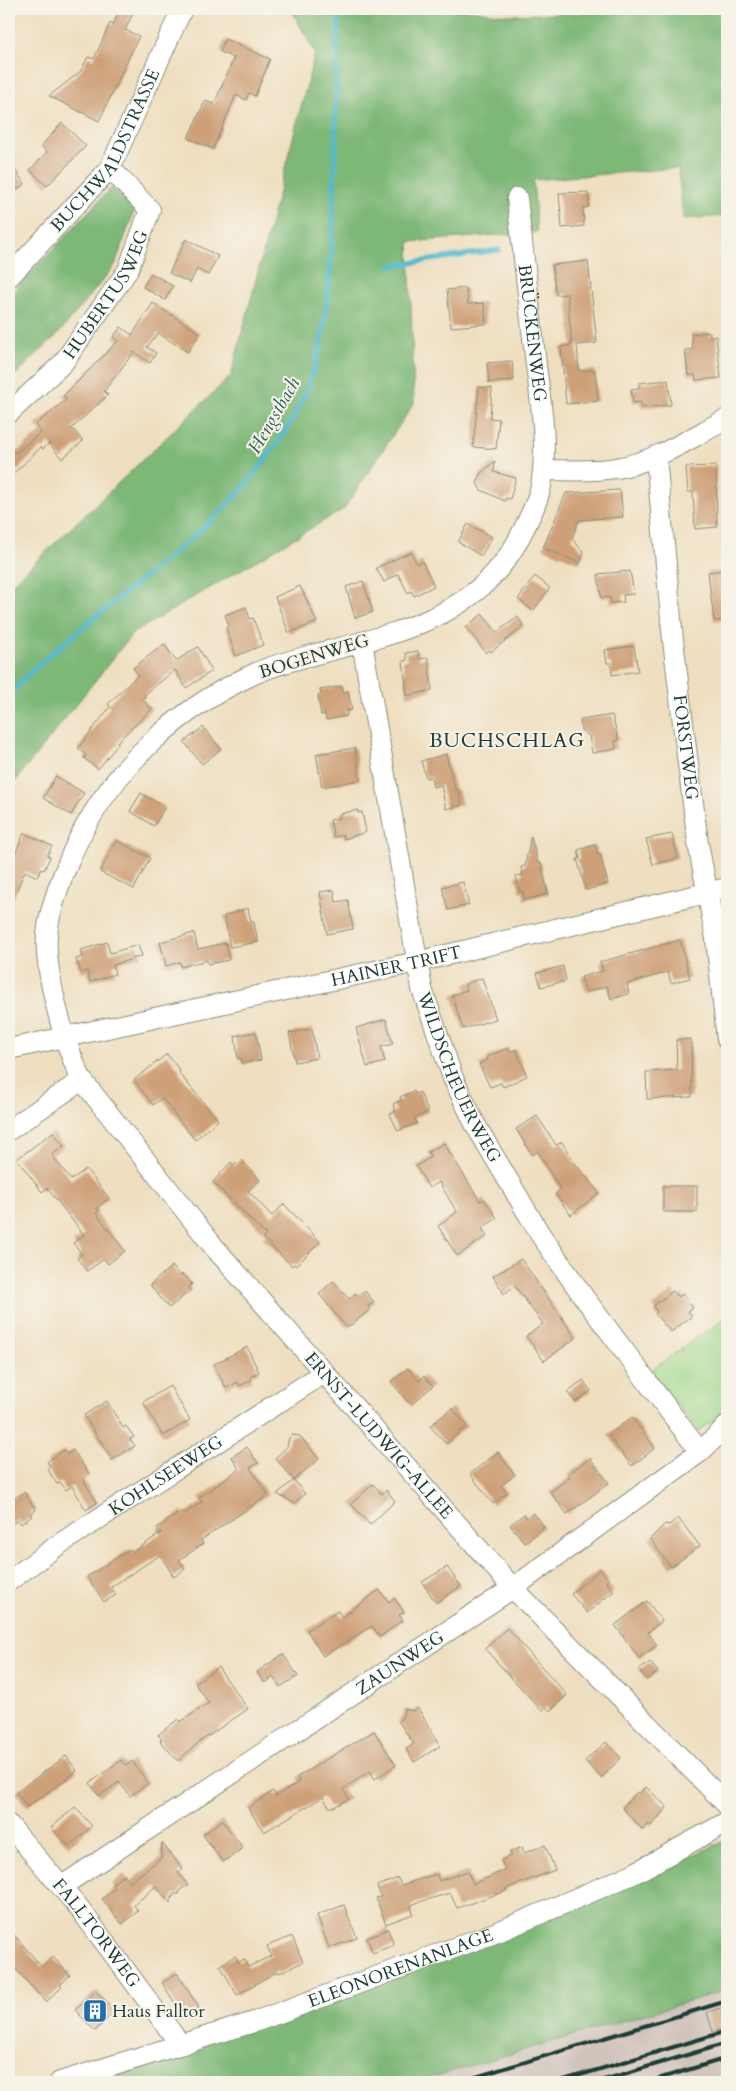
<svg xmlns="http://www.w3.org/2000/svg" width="736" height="2091" viewBox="0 0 736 2091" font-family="Cardo,serif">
  <rect width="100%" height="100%" fill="#f7f3e8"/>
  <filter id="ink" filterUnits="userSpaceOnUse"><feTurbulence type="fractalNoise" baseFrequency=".02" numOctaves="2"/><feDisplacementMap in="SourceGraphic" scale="10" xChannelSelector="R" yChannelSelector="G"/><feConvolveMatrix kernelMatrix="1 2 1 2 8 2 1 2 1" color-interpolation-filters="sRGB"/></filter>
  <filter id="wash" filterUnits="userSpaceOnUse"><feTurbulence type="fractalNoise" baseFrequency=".0096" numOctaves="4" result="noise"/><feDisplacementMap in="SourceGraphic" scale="20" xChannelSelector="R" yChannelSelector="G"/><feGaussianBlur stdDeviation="1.12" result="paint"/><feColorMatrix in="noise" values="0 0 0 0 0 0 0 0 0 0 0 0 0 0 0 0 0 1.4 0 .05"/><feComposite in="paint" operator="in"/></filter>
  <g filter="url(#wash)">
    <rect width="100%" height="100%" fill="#efdfc0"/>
    <path fill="#cfc1ba" d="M727,1990V2082H415Z"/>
    <path fill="#9ed88b" stroke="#5e8a60" d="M727,1317V1411L698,1431L650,1371Z"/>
    <g fill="#7eb877" stroke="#4e7a56">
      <path d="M291,9H459L507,15L727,10V216L683,219L678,168L533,180L537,232L409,242L414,403L344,509L133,633L9,789V587L231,376L315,53Z"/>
      <path d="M112,187L134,211L115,265L61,331L9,381V296Z"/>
      <path d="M727,1840V1990L415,2082H79L506,1937Z"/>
    </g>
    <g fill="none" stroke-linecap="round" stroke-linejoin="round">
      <g stroke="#52bacf" stroke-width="5">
        <path d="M390,266L499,250"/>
        <path d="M9,696C29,670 56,650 81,629C122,595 164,563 204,527C246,490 295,429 312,375C325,336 328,296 331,254C337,173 334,91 339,9"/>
      </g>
    </g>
    <g id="blocks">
      <g fill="#cea078">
        <path d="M120,9H135L125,30L139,36L99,121L49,96L80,72L88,57L94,59L110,23L113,25Z"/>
        <path d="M225,39L270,59L255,96L249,93L246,100L236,95L213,149L188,138L205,101L214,104L234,58L220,52Z"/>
        <path d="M62,123L86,146L47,186L30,170L47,152L41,146Z"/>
        <path d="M9,161L25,184L9,196Z"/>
        <path d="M588,192L589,207L583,208L584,226L562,228L559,193Z"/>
        <path d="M186,239L218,256L208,275L197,269L190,283L169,273Z"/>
        <path d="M588,261L597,343L577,345L579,371L595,370L598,401L566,404L561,347L572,345L567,294L556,295L552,265Z"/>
        <path d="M151,273L173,286L165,300L143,287Z"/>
        <path d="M466,288L468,304L484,303L486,324L451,327L447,290Z"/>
        <path d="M153,303L200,333L188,352L158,333L147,347L156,353L150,363L134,352L104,391L108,395L72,428L83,441L62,459L49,443L43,449L41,447L9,478V446L16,453L41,432L35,425L67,399L63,396L118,341L113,337L121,327L132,335Z"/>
        <path d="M710,332V336H716L721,378L696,380L695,375H688L685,350L693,349L691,334Z"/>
        <path d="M512,361L514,380L489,383L487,363Z"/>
        <path d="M668,380L671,405L641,408V402L633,403L631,389L639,388V383Z"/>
        <path d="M479,387L492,388L490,418L499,419L496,449L473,447Z"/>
        <path d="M495,461L494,472L516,478L510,499L506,498L505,501L481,490L477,483L480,474Z"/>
        <path d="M716,466L717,527L695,529L693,492H688L686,467Z"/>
        <path d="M620,490L623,517L579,520L572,539L584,552L580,563L543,548L566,493Z"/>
        <path d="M468,524L492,537L481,556L458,542Z"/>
        <path d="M411,552L417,564L422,561L434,586L414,596L411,591L408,593L398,574L384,582L376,568Z"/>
        <path d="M727,570V620L714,621L708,572Z"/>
        <path d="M630,571L634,594L623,595L624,602L611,603L610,597L601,598L598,574Z"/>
        <path d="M535,576L550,588L533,611L518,599Z"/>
        <path d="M363,581L373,612L355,618L346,587Z"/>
        <path d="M300,586L317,622L289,633L275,597Z"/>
        <path d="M246,607L250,619L253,618L263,645L236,656L226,628L229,626L225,615Z"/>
        <path d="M482,614L497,632L518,617L524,626L491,652L490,650L486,653L466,627Z"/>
        <path d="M164,644L176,661L198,647L212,671L186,688L175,670L144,695L145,697L142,699L152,709L117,742L119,743L98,769L84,758L86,755L78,748L110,707L108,704L138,675L133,668Z"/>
        <path d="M634,646L638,671L612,675L611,663H607L605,650Z"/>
        <path d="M418,651L419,659L428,658L432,690L407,696L403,661L407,660L406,653Z"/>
        <path d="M342,686L343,692L348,691L352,710L346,711L347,716L326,720L325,714L321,715L318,696L321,695L320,690Z"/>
        <path d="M612,715L619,741H615L616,749L592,753L589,736L581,730L580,720Z"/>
        <path d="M203,727L221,749L202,764L184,742Z"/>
        <path d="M355,748L360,780L322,787L316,754Z"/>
        <path d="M446,754L455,790L458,789L462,805L446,809L441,785L433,787L431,777L426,778L421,761Z"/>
        <path d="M56,776L84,793L71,815L43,798Z"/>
        <path d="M141,793L165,807L154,826L130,811Z"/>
        <path d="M358,810V813L362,812L366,832L344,839L343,835L334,837L330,820L340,818L339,814Z"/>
        <path d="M24,833L52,846L47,856L50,857L44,870L41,869L37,877L25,871L9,908V868Z"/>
        <path d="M672,834L678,858L653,865L646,839Z"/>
        <path d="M531,836L538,863H541L548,894L524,900L523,891L520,892L516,876L523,875L521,867L525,866Z"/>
        <path d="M116,840L150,858L134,889L100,872Z"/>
        <path d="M595,845L598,855L600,854L608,884L586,890L577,859H580L578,850Z"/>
        <path d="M463,882L469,905L448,910L442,887Z"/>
        <path d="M334,890L336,902L348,900L353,929L327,934L320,892Z"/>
        <path d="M248,908L251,922H254L258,942L230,947L224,916Z"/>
        <path d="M194,933L198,949L226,943L229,960L208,964L207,960L181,967L180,962L166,966L160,942Z"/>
        <path d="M680,940L690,978L671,983L668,972L627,984L629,994L611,999L607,986L586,992L581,977L603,971L600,962Z"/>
        <path d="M107,942L110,953L138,945L142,956L113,965L115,974L90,982L87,971L81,973L76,959L83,957L81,950Z"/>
        <path d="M563,966L566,981L541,987L537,973Z"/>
        <path d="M482,978L496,1019L463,1029L452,995L467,990L465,984Z"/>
        <path d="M386,1019L393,1044L381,1047L385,1062L367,1067L356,1028Z"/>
        <path d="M312,1029L317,1058L295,1062L289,1033Z"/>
        <path d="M256,1032L261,1060L242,1064L241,1058L238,1059L235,1036Z"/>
        <path d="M691,1039L692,1097L647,1099L646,1072L677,1070L676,1040Z"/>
        <path d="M508,1048L510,1052L516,1049L527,1076L503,1087L501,1083L490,1087L479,1064L488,1060L487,1057Z"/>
        <path d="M167,1054L180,1071L179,1073L218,1120L195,1140L162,1098L153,1105L134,1080Z"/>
        <path d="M414,1091L415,1094L420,1092L428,1112L414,1118L417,1123L398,1131L390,1114L396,1111L393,1104L401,1100L400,1097Z"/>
        <path d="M537,1116L556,1145L562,1142L574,1162L599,1193L571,1215L555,1194L560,1189L538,1152L532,1155L516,1129Z"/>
        <path d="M53,1132L64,1146L52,1155L71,1180L86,1169L109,1198L97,1208L99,1211L96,1213L125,1251L108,1264L104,1259L87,1271L77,1258L82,1254L73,1243L84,1235L47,1188L42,1192L17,1159Z"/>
        <path d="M444,1143L480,1201L484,1199L497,1218L482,1228L487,1236L457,1256L438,1226L457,1212L439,1182L429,1188L416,1166L431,1157L428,1152Z"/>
        <path d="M241,1159L260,1180L248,1191L272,1216L284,1204L320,1242L296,1266L294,1264L292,1266L263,1238L266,1235L213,1182L231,1162L234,1166Z"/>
        <rect x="663" y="1186" width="34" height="26"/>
        <path d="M521,1259L576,1338L544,1361L526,1336L543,1324L515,1286L504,1294L493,1276Z"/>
        <path d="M172,1266L180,1276L183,1274L192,1284L189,1287L191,1290L169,1308L150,1285Z"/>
        <path d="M333,1281L349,1299L356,1293L358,1296L365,1291L374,1302L368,1307L370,1310L347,1328L319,1294Z"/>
        <path d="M673,1291L678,1297L683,1294L693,1308L688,1311L692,1316L671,1332L655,1314L657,1312L653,1306Z"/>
        <path d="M247,1347L259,1372L250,1377L252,1380L239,1386L238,1382L226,1388L214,1364Z"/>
        <path d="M408,1368L419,1381L424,1376L433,1386L411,1405L391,1382Z"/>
        <path d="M583,1380L591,1391L575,1402L567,1392Z"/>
        <path d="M170,1386L190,1420L163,1436L143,1402Z"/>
        <path d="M107,1401L123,1428L126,1426L134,1437L130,1439L135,1446L112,1460L84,1415Z"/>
        <path d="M452,1408L467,1426L446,1444L430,1426Z"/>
        <path d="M632,1417L655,1448L632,1466L608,1435Z"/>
        <path d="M293,1435L300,1436L319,1459L294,1480L275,1458L287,1447L289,1438Z"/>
        <path d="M247,1447L258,1463L250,1468L268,1495L201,1540L203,1544L179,1560L185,1569L174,1577L160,1555L111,1587L116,1595L104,1602L87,1577L130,1549L133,1552L161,1533L157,1528L182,1511L184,1514L202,1502L199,1498L239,1469L232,1457Z"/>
        <path d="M64,1450L67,1454L73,1450L89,1474L83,1479L97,1503L86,1510L72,1486L66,1490L60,1482L57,1484L47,1468L50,1466L47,1462Z"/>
        <path d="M498,1452L515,1475L501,1486L507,1493L493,1504L470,1474Z"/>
        <path d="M590,1458L609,1483L567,1514L550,1492L570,1477L568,1474Z"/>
        <path d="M294,1480L305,1494L294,1503L277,1494Z"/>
        <path d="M373,1484L382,1494L386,1490L395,1501L370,1525L351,1504Z"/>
        <path d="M24,1492L36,1510L30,1514L32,1516L21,1524L18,1520L9,1526V1502Z"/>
        <path d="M533,1513L544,1527L525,1543L510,1525L524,1514L527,1518Z"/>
        <path d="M678,1518L700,1546L671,1567L650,1539L665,1524L669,1525Z"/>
        <path d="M447,1567L461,1586L436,1603L422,1582Z"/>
        <path d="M600,1569L609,1580L606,1582L614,1591L587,1613L571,1594Z"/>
        <path d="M379,1590L389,1602L394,1598L404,1612L399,1615L403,1620L380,1637L372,1626L323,1656L307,1630L338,1611L342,1617Z"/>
        <path d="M647,1601L662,1621L648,1632L657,1645L639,1658L615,1625Z"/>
        <path d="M507,1628L567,1695L550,1711L546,1707L542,1711L485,1649Z"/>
        <path d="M283,1654L298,1676L280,1687L273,1677L265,1683L257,1672Z"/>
        <path d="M650,1662L658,1672L647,1680L639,1670Z"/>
        <path d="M218,1667L248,1709L198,1743L178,1761L160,1741L162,1739L158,1735L178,1719L180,1722L209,1703L195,1683Z"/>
        <path d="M418,1708L440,1746L414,1762L406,1749L414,1744L398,1721L402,1718L405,1709L413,1711Z"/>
        <path d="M374,1731L396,1765L375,1779L370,1771L343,1789L349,1799L334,1807H329L323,1797L264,1832L248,1808L273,1791L276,1796L299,1782L297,1777Z"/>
        <path d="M606,1742L621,1758L601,1778L585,1761Z"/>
        <path d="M66,1756L77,1771L27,1807L16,1792Z"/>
        <path d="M121,1760L126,1766L132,1761L148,1783L130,1796L119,1782L99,1796L90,1783Z"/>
        <path d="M646,1787L667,1807L651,1826L649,1824L643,1830L622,1808L637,1792L639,1794Z"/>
        <path d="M75,1807L92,1826L69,1846L51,1828Z"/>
        <path d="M222,1820L243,1848L223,1862L203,1835Z"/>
        <path d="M162,1843L183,1869L178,1873L188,1885L180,1890L179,1894H174L170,1903L156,1886L134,1905L138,1911L122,1924L102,1899L115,1888L112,1884L124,1874L130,1882L161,1858Z"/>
        <path d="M545,1845L555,1870L505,1889L506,1891L457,1908L450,1893L416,1903L411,1906L413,1914L386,1924L376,1898L381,1897L377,1886L398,1878L401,1885L437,1874L439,1881L468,1871L473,1884L505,1870L501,1860L511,1856L510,1852L522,1847L524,1853Z"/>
        <path d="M344,1905L357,1938L329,1948L317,1915Z"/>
        <path d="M9,1929L42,1967L53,1957L70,1975L60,1985L62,1987L46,2002L9,1962Z"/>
        <path d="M388,1929L394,1945L373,1953L367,1938Z"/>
        <path d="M292,1936L303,1962L279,1973L278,1971L237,1995L220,1965L235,1956L239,1962L244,1959L248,1967L271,1956L267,1946Z"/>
        <path d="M177,1973L199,2008L184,2017L162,1983Z"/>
        <path d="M96,1991L115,2011L95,2031L75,2010Z"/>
        <path d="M727,2006V2027L713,2032L707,2012Z"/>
      </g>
    </g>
  </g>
  <g filter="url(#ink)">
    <use href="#blocks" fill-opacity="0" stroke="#878e7a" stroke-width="1"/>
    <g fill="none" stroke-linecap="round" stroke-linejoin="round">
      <defs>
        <g id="minor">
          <path id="s1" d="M517,198C523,253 530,309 536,365C541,404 548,446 541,486C537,505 525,527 516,544C473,618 397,633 320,653C298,659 275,664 254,674C169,713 100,780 66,868C57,890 49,912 47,935C44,972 65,1047 82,1080L214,1247L513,1588L727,1805"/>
          <path id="s2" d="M9,277L110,168L182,9"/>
          <path id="s3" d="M9,413L63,363L128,270L150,210L110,168"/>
          <path id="s4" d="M656,457L673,640L685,740L698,843L716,939L727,1039"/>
          <path d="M543,470C567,470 593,472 616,468C656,462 692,437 727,419"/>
          <path id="s5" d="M362,642L422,989L453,1078L476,1126L540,1234L583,1296L700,1452"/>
          <path id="s6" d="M9,1049L417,962L727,888"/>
          <path d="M9,1130L82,1080"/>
          <path id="s7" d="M9,1581L58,1545L324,1373"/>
          <path id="s8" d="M9,1825L80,1909L180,2044"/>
          <path id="s9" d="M62,1886L513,1588L700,1452L727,1426"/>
          <path id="s10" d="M60,2082L257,2021L500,1931L633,1874L727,1822"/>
        </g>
      </defs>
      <use href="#minor" stroke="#878e7a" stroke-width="22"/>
      <use href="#minor" stroke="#fff" stroke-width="20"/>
      <g stroke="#1f3d34" stroke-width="4">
        <path d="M459,2082L727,2001"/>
        <path d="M557,2082L727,2031"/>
        <path d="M597,2082L727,2043"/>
        <path d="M648,2082L727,2058"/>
      </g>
    </g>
  </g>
  <defs>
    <symbol id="building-square" viewBox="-11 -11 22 22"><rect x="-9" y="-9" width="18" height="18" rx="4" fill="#1f6fb2" stroke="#f7f3e8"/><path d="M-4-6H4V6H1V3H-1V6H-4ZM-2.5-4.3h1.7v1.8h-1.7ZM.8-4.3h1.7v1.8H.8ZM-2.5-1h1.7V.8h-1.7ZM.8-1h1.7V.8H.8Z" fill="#fff"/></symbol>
  </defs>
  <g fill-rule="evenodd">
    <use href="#building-square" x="81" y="1997" width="28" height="28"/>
  </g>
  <g text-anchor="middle" stroke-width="4" stroke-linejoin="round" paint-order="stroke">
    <g font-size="18" fill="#1f3d34" stroke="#f7f3e8">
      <text dy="6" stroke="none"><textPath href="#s2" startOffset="161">BUCHWALDSTRASSE</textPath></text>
      <text dy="6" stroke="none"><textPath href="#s3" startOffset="155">HUBERTUSWEG</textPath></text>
      <text dy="6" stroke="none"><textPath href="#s1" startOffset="136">BRÜCKENWEG</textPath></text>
      <text transform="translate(314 656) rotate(-17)" y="6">BOGENWEG</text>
      <text dy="6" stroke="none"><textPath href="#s4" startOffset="292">FORSTWEG</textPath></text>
      <text dy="6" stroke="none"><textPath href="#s6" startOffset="396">HAINER TRIFT</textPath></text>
      <text dy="6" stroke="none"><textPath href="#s5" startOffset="448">WILDSCHEUERWEG</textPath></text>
      <text dy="6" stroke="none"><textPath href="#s1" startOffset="1614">ERNST-LUDWIG-ALLEE</textPath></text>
      <text dy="6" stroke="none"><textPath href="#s7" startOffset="189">KOHLSEEWEG</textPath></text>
      <text dy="6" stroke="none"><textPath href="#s9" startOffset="405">ZAUNWEG</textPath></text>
      <text dy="6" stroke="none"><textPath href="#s8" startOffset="139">FALLTORWEG</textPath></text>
      <text dy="6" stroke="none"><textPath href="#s10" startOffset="359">ELEONORENANLAGE</textPath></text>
    </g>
    <g font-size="18" fill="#1f3d34" stroke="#f7f3e8" text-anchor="start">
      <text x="112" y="2017">Haus Falltor</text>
    </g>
    <g font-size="19" font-style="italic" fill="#2c5c5b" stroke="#f7f3e8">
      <text transform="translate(273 415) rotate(-60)" y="7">Hengstbach</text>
    </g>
    <g font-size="20" letter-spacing="1" fill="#1f3d34" stroke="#f7f3e8">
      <text x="507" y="747">BUCHSCHLAG</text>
    </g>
  </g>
  <rect width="736" height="2091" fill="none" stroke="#f7f3e8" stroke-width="30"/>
</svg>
